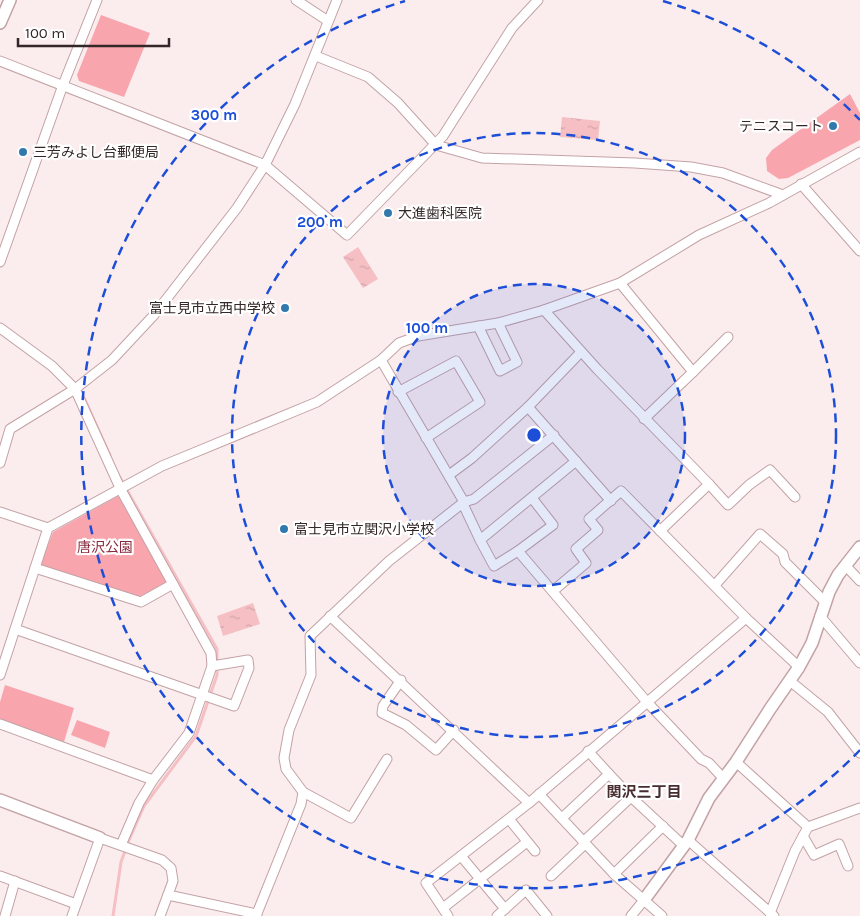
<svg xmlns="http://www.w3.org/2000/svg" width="860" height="916" viewBox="0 0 860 916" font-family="Karla,'Noto Sans JP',sans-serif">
  <defs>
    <pattern id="water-ripples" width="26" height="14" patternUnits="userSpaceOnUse" patternTransform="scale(1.25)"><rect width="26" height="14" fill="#f5bfc4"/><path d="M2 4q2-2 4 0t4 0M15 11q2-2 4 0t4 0" fill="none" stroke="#d2a4a8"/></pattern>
  </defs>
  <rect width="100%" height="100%" fill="#fbedee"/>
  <g fill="#f8a5ae">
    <path d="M101,15L150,33L124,97L79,81L77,75Z"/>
    <path d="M850,94L860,113V140L788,178L779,179L767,171L766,158L772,150Z"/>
    <path d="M118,496L122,498L169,581L139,597L43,567L41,563L53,532Z"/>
    <path d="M5,685L74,708L64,742L0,719V702Z"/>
    <path d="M77,720L110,732L105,748L71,735Z"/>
  </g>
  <g fill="url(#water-ripples)">
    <path d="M562,117L600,121L598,140L560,137Z"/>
    <path d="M358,247L378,279L363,288L343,257Z"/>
    <path d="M253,603L260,624L223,636L217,616Z"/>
  </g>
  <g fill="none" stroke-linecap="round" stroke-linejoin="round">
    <g stroke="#f5bfc4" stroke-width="3">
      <path d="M81,391L110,455"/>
      <path d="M113,916L121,862L129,840L144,806L196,736L217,675V649L119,476"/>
    </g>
    <defs>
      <g id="street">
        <path d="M296,0L328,21"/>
        <path d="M316,56L368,77L398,103L436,145L482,158L635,163L691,167L723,173L783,195"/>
        <path d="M0,61L265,165L347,235L443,136L512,28L538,0"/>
        <path d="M801,184L860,251"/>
        <path d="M0,262L63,85L97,0"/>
        <path d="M620,283L693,372L644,419"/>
        <path d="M544,310L597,369L709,484L660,531"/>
        <path d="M478,326L500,371L517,362L498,323"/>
        <path d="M0,328L52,366L75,389L121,490L211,653L212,666L189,733L153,780L139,803L121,845"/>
        <path d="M693,372L728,337"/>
        <path d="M398,392L456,361L480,402L426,438"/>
        <path d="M528,407L581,352"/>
        <path d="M0,463L10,429L75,389L112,360L154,315L237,208L265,165L295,104L337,0"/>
        <path d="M449,475L472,458L528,407L611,501"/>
        <path d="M709,484L728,505L749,485L770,470L795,497"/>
        <path d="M464,502L474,499L554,435"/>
        <path d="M463,504L480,540L576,461"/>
        <path d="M0,512L48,528"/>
        <path d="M480,540L494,566L518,551L553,525L532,498"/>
        <path d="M518,551L647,702L701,759L709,763L724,779"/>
        <path d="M845,565L860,581"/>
        <path d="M35,568L141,602L173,584"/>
        <path d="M715,585L760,534L783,554L785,562L825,602"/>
        <path d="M553,591L586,563L576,549L598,530L589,519L621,491L746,618L799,667"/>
        <path d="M330,616L529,803"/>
        <path d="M820,616L860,663"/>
        <path d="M15,629L234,706L249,668L248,660L212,666"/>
        <path d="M0,675L48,528L162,466L317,402L381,360L399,343L418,336L498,323L544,310L620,283L699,235L769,203L860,152"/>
        <path d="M401,680L383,706L382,713L406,725L436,750L454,730"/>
        <path d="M790,681L828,712L860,753"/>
        <path d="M0,724L153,780"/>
        <path d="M588,751L609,774"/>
        <path d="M736,762L808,827"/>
        <path d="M303,792L351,818L387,759"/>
        <path d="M539,794L614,874L662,916"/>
        <path d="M631,797L684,846"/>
        <path d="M562,818L609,774L631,797L583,842"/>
        <path d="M509,819L535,851"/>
        <path d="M803,836L814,855L839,844L848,866"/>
        <path d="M688,840L774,916"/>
        <path d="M461,856L505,909"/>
        <path d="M614,874L663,826"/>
        <path d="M0,876L76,904"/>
        <path d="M551,876L585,844"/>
        <path d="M168,895L257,914"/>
        <path d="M443,908L527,842"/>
        <path d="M770,913L795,851L808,827L860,808"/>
        <path d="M5,916L15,881"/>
        <path d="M72,916L100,838L162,860L171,868L173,881L160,916"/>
        <path d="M256,916L301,804L303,792L286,769L284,758L289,730L311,675L310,636L389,561L464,502L381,360"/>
        <path d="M448,916L426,883L529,803L746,618"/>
        <path d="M497,916L526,890L547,916"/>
        <path d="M631,916L644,900"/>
      </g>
      <g id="secondary">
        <path d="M0,23L10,0"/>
        <path d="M0,800L100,838"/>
        <path d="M644,900L688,840L709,798L736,762L770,709L799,667L812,643L829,592L838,575L860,547"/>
      </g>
    </defs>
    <use href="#street" stroke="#c3a2a5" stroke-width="11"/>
    <use href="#secondary" stroke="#c3a2a5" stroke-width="14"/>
    <use href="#street" stroke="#fff" stroke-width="9"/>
    <use href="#secondary" stroke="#fff" stroke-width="11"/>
  </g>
  <circle cx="534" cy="435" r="151" fill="#1d4ed8" fill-opacity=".12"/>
  <g fill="none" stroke="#1d4ed8" stroke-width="2.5" stroke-dasharray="9 6">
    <circle cx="534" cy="435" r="151"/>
    <circle cx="534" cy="435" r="302"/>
    <path d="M860 750A453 453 0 1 1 405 1M663 1A453 453 0 0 1 860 120"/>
  </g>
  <g fill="#3178ad" stroke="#fff" stroke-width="2">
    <circle cx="833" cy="126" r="5"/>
    <circle cx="23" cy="152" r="5"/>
    <circle cx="388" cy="213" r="5"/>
    <circle cx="285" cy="308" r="5"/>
    <circle cx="284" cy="529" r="5"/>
  </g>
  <g text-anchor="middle" stroke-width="4.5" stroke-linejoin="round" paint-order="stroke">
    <g font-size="14" fill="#332728" stroke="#fff" text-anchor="start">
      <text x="823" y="131" text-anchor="end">テニスコート</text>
      <text x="33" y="157">三芳みよし台郵便局</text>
      <text x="398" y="218">大進歯科医院</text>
      <text x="275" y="313" text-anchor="end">富士見市立西中学校</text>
      <text x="294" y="534">富士見市立関沢小学校</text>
    </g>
    <g font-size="14" fill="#8a283d" stroke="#fff">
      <text x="105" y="552">唐沢公園</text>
    </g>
    <g font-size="15" font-weight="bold" fill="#472d30" stroke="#fff">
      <text x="644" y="797">関沢三丁目</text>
    </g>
  </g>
  <circle cx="534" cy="435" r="8" fill="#1d4ed8" stroke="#fff" stroke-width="2.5"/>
  <g font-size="15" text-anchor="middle" font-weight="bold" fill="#1d4ed8" stroke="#fff" stroke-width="4.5" stroke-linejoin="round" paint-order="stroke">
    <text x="214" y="120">300 m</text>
    <text x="320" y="227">200 m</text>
    <text x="427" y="333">100 m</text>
  </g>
  <path d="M18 38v8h151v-8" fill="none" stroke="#332728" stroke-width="2.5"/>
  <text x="25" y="38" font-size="15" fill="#332728" stroke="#ffffff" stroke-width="4" paint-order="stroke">100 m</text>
</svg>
